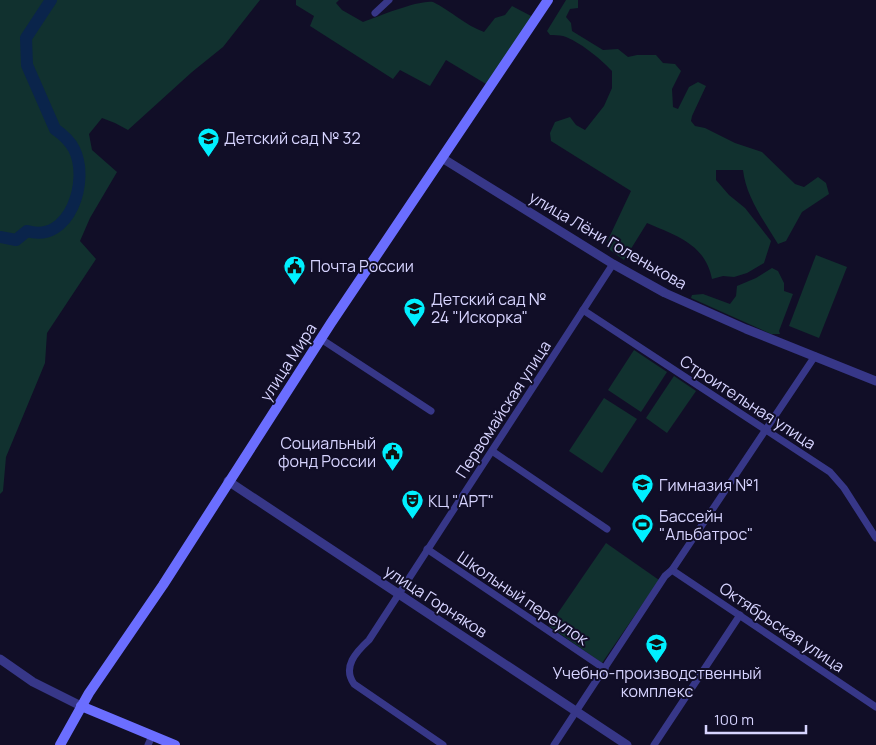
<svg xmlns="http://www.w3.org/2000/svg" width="876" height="745" viewBox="0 0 876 745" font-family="Manrope,sans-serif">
  <rect width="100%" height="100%" fill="#110e27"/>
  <g fill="#11312f">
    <path d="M0,0H260L223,47L192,72L128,130L115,123L102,118L89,134L92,150L117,172L90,218L80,241L96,259L47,333L45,363L6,457L3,491L0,494Z"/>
    <path d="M296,0H339L336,3L342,10L363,22C380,16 418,0 433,2C451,11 465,25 484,32L495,18L505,15L512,6L533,17L486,84L446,60L430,86L400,70L393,79L310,26L314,16L296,5Z"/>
    <path d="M566,0H578V8L570,9L566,17L571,23L572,31L603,50L618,49L628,57L637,55H656L663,63L675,64L681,71L672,89L673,107L678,109L689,87L698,82L706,86L692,116L691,121L695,126L705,128L735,143L762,152L795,184L804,187L818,177L826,183L829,194L802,212L786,241L778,244C764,221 746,197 743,170H716V180L729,195L745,208L771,241L764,263L747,273L734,277L723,276L712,279C705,244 677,236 647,223L624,260L610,250L607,242L631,191L551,141L550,133L555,122L570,117L576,125L585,130L604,106L612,88V71C601,59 579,41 563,36C559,35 554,35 550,35L547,31Z"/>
    <path d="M816,255L847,267L819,338L789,326Z"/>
    <path d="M772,268L778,271L784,283V291L793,294L779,331L780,334H771L691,298L692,295L703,294L730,304L736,296L737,286L756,278Z"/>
    <path d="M634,350L667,372L641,412L608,390Z"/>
    <path d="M674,376L696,391L667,433L646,418Z"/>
    <path d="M604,398L637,419L602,473L569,451Z"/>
    <path d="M606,543L659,580L602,663L549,626Z"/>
  </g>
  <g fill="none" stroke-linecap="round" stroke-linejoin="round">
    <path stroke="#0a244b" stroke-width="12" d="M0,237L16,240L27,231C70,244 90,180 74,149C70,141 62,134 55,129L27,65L26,38L51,0"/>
    <g stroke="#373788" stroke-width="7">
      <path d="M375,13L389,0"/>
      <path d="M583,310L830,472L844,488L876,538"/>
      <path d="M321,339L431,411"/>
      <path d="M492,451L607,529"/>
      <path d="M427,549L605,669"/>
      <path d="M672,570L876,707"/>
      <path d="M148,745L152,736"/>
      <path d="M443,745L354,684C342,667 356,652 369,640L613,264"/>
      <path d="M554,745L665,576L672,570L815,356"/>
      <path d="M654,745L740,615"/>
    </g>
    <g stroke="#373788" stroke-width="9">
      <path d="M442,158L613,264L665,293L746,329L876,381"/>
      <path d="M228,481L627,745"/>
      <path d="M0,659L33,682L81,706"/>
    </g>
    <g stroke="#6b6eff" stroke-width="10">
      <path d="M81,706L175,745"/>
      <path d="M60,745L89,693L163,585L331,323L548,0"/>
    </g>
  </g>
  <defs>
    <symbol id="school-pin" viewBox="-11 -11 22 30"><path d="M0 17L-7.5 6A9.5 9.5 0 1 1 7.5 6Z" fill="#00f0ff" stroke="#110e27"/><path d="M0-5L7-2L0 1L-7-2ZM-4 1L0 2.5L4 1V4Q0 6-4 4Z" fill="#111"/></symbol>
    <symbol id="civic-pin" viewBox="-11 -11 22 30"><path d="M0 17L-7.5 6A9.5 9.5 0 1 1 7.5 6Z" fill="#00f0ff" stroke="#110e27"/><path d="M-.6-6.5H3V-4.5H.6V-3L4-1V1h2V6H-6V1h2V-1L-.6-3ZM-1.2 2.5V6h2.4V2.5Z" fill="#111"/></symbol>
    <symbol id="theatre-pin" viewBox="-11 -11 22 30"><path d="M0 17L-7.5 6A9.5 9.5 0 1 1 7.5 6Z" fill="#00f0ff" stroke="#110e27"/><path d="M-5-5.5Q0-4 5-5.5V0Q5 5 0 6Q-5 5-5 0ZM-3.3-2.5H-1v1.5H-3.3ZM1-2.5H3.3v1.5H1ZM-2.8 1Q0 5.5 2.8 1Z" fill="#111"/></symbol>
    <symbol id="stadium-pin" viewBox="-11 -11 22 30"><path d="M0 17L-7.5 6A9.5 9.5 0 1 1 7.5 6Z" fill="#00f0ff" stroke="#110e27"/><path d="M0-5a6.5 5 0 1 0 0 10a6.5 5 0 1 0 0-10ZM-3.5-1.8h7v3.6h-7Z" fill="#111"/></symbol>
  </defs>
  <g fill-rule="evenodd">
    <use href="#school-pin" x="196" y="126" width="25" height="34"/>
    <use href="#civic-pin" x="282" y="254" width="25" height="34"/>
    <use href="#school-pin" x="402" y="296" width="25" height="34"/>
    <use href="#civic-pin" x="380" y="440" width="25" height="34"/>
    <use href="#school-pin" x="630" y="472" width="25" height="34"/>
    <use href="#theatre-pin" x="400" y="488" width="25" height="34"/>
    <use href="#stadium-pin" x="630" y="512" width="25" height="34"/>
    <use href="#school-pin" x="644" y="632" width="25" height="34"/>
  </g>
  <g text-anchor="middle" stroke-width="4" stroke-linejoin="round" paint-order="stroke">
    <g font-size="16" fill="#d7d4ff" stroke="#110e27" text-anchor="start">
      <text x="224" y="144">Детский сад № 32</text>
      <text x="310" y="272">Почта России</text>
      <text x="431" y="305">Детский сад №<tspan x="431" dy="18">24 "Искорка"</tspan></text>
      <text x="376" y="449" text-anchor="end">Социальный<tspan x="376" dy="18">фонд России</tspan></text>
      <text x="659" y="491">Гимназия №1</text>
      <text x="428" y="507">КЦ "АРТ"</text>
      <text x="659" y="522">Бассейн<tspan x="659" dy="18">"Альбатрос"</tspan></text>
      <text x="657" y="679" text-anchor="middle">Учебно-производственный<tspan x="657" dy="18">комплекс</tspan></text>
    </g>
    <g font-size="16" fill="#d7d4ff" stroke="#110e27">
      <text transform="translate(608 240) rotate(30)" y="6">улица Лёни Голенькова</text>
      <text transform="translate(288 362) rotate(-57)" y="6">улица Мира</text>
      <text transform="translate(748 402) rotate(33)" y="6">Строительная улица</text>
      <text transform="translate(503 409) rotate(-57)" y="6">Первомайская улица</text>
      <text transform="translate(523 598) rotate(34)" y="6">Школьный переулок</text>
      <text transform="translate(436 601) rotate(33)" y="6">улица Горняков</text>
      <text transform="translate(782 627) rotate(34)" y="6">Октябрьская улица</text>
    </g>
  </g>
  <path d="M706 725v8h100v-8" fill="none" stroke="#d7d4ff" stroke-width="2.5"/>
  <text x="714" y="725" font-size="15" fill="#d7d4ff" stroke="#110e27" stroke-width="4" paint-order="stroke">100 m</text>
</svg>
